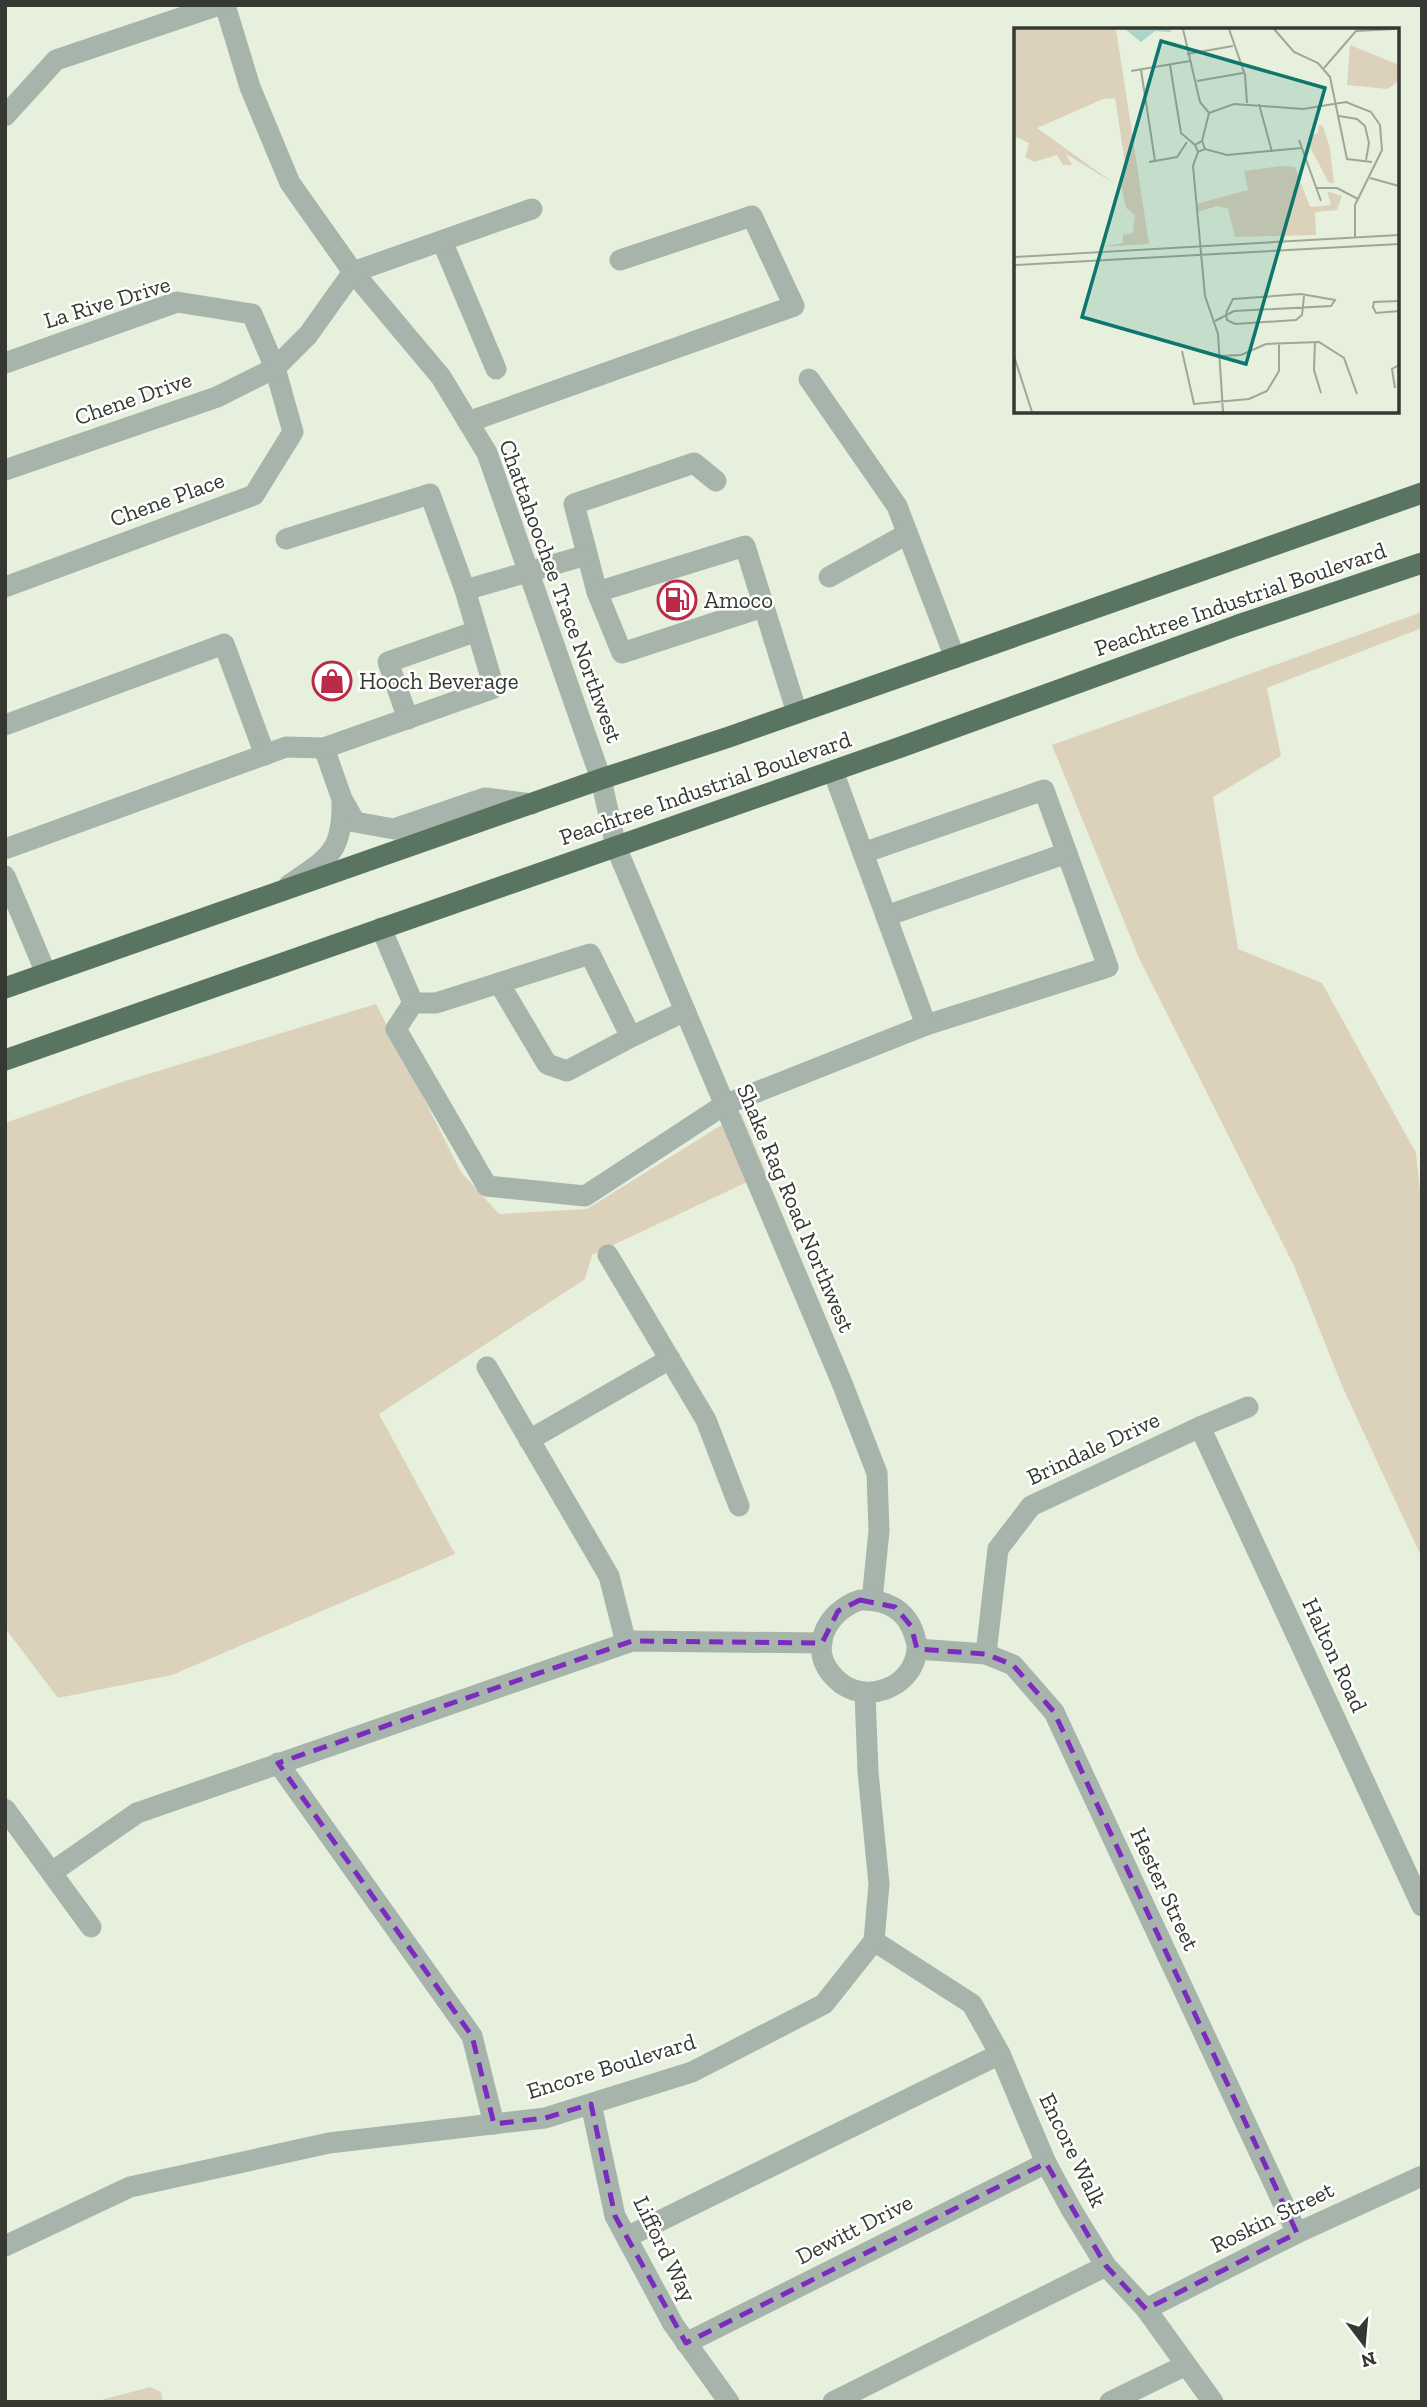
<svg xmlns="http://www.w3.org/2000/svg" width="1427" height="2407" viewBox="0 0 1427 2407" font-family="'Zilla Slab',serif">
  <rect width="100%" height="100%" fill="#e6f0dd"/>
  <g fill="#dcd1ba">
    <path d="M1422,612V628L1267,688L1281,756L1213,797L1238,949L1322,983L1416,1153L1422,1210V1558L1343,1388L1295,1268L1139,958L1052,745Z"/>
    <path d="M376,1004L461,1172L499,1214L587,1209L741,1113L766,1173L592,1255L585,1279L379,1414L455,1554L172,1675L58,1698L5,1628V1123L119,1083Z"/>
    <path d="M150,2387L161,2392L163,2402H94Z"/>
  </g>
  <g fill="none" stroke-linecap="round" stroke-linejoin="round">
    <g stroke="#a7b4ab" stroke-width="21">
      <path d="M225,5L250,87L290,183L353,272L441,377L487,453L601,779L616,847L842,1383L877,1473L879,1531L872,1600"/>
      <path d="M5,116L56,60L219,5"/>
      <path d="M442,241L496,369"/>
      <path d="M5,363L177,302L252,314L275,368L293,432L254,495L5,587"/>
      <path d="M809,379L897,506L955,658"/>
      <path d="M468,422L794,306L752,216L620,260"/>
      <path d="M5,470L217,397L275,368L308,335L353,272L532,209"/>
      <path d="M716,481L694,463L574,504L597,592L745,546L797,713"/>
      <path d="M286,539L430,494L465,590"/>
      <path d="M829,577L907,534"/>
      <path d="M597,592L622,653L763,607"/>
      <path d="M408,719L388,662L477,631"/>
      <path d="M5,725L224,644L265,755"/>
      <path d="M324,748L342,799L355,822L394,829L485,798L532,804"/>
      <path d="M5,849L286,747L324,748L494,688L465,590L587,555"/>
      <path d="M863,853L1044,790L1108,967L926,1025"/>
      <path d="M5,876L46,973"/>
      <path d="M289,885C328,858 343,853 342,801"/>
      <path d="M886,916L1067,853"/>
      <path d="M381,928L413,1003L396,1029L487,1186L585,1196L724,1105L926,1025L833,771"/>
      <path d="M499,983L547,1064L567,1071L631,1037"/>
      <path d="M413,1003H436L590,954L631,1037L685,1011"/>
      <path d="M608,1255L706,1420L739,1506"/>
      <path d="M487,1367L609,1576L626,1643"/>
      <path d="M1200,1427L1422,1906"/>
      <path d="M529,1440L670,1359"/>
      <path d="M860,1600C885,1599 906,1609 914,1634C915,1638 918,1645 917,1650C913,1689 863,1706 836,1679C806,1651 826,1611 860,1600Z"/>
      <path d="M917,1649L986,1654L1013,1665L1054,1712L1297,2233"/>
      <path d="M986,1654L998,1549L1031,1506L1200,1427L1248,1407"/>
      <path d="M278,1763L472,2036L494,2124"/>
      <path d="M5,1809L91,1927"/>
      <path d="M52,1872L137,1813L632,1641L822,1643"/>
      <path d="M874,1941L972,2004L1000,2054L1046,2163L1071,2209L1106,2266L1146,2309L1213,2402"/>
      <path d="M591,2104L615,2216L673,2324L729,2402"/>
      <path d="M627,2237L1000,2054"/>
      <path d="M5,2246L130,2187L329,2143L545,2118L692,2072L824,2004L874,1941L879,1884L868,1772L865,1693"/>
      <path d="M1146,2309L1297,2233L1422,2176"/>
      <path d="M686,2343L1046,2163"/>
      <path d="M833,2402L1106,2266"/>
      <path d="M1110,2402L1186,2365"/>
    </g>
    <g stroke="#597460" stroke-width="21">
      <path d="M5,988L601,779L729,737L1422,493"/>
      <path d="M5,1060L901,747L1238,625L1422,563"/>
    </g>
  </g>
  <path fill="none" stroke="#7b2cbf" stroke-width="5" stroke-dasharray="14 9" stroke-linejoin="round" d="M860,1600L895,1607L911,1626L917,1649L986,1654L1013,1665L1054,1712L1297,2233L1146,2309L1106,2266L1046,2163L686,2343L615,2216L591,2104L545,2118L494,2124L472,2036L278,1763L632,1641L822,1643L838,1611Z"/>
  <defs>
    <symbol id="fuel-ring" viewBox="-11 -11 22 22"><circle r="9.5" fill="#fff" stroke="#bb2a47" stroke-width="1.5"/><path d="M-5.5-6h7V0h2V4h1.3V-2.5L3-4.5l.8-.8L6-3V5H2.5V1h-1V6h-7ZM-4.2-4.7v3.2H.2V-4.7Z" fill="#bb2a47"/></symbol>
    <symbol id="shop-ring" viewBox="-11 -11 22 22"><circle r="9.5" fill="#fff" stroke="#bb2a47" stroke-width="1.5"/><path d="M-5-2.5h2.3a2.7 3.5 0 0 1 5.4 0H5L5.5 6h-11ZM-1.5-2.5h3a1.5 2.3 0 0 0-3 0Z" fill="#bb2a47"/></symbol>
  </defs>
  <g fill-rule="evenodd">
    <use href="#fuel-ring" x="655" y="578" width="44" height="44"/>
    <use href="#shop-ring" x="310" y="659" width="44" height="44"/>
  </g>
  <g text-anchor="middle" stroke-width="5" stroke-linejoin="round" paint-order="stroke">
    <g font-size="23" fill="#353931" stroke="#fff">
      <text transform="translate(107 302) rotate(-17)" y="8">La Rive Drive</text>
      <text transform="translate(133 398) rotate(-19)" y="8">Chene Drive</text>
      <text transform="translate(167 499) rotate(-20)" y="8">Chene Place</text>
      <text transform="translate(561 591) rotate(70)" y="8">Chattahoochee Trace Northwest</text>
      <text transform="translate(1240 599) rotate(-19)" y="8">Peachtree Industrial Boulevard</text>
      <text transform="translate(705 788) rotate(-19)" y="8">Peachtree Industrial Boulevard</text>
      <text transform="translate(796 1208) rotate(67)" y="8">Shake Rag Road Northwest</text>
      <text transform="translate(1093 1448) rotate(-25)" y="8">Brindale Drive</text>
      <text transform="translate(1335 1655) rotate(65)" y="8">Halton Road</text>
      <text transform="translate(1165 1889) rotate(65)" y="8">Hester Street</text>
      <text transform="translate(611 2066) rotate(-17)" y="8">Encore Boulevard</text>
      <text transform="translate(1073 2150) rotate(64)" y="8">Encore Walk</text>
      <text transform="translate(1272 2217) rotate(-26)" y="8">Roskin Street</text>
      <text transform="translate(854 2229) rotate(-27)" y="8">Dewitt Drive</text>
      <text transform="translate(665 2249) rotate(64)" y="8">Lifford Way</text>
    </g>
    <g font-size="23" fill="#353931" stroke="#fff" text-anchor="start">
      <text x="704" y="608">Amoco</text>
      <text x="359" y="689">Hooch Beverage</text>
    </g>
  </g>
  <g transform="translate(1014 28)">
    <rect width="385" height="385" fill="#e6f0dd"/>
    <path d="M0,1H102L135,216L86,219L109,215V207L119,205L121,187L112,180L107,157L111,135L101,70L89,71L23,100L101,156L52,126L58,137H49L43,127L20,134L11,129L15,115L0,108ZM336,17L385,37V52L374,61L333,57ZM305,97L309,98L316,121L320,155H315L296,119L294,109L304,105ZM267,138L281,139L296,179L317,177L313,163L328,168L323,182L301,184L302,207L221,209L214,181L204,178L183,184L182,176L234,162L230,143Z" fill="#dcd1ba"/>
    <path d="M111,1H156L157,4L141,3L127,14Z" fill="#acd3c8"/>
    <path fill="none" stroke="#9fa798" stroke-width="2" d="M169,1L186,74L195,85M215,1L231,47L233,75M260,1L280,24L304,35L316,49L333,131L358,134M173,26L219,18M156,37L167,105L181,117M310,40L342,3L381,1M127,42L141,133M117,43L176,33M183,53L229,45M245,76L258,124M325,88L343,91L351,98L355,115L352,132M285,112L307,173M188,113L195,85L220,76L289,81L332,74L357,84L366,97L368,122L341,177V210M191,121L188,113L181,117L184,124L191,121L213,127L287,120M184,124L179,138L191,268L204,306L209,384M135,134L163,129L173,114M356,150L385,158M302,160H323L344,171M0,229L385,207M0,237L385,216M385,273L360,274L359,279L362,285L385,283M212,285L213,292L221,296L282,292L288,287L290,268M201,293L220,283L317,278L321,272L287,266L219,271L212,285M301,313L300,342L307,365M168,323L180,376L235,371L253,363L265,343V315M0,328L18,384M206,328L227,327L252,316L305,314L330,330L343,366M381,360L378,341L385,337"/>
    <path fill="#0f766e" fill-opacity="0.15" stroke="#0f766e" stroke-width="3.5" d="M147,13L311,60L232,336L68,289Z"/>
    <rect width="385" height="385" fill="none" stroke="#353931" stroke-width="3.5"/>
  </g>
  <rect width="1427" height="2407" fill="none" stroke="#353931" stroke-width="14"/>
  <g transform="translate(1364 2344) rotate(164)" stroke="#ffffff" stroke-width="5" paint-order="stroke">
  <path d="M0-5L12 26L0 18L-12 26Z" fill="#353931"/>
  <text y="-10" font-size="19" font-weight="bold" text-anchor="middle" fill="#353931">N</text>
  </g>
</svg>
